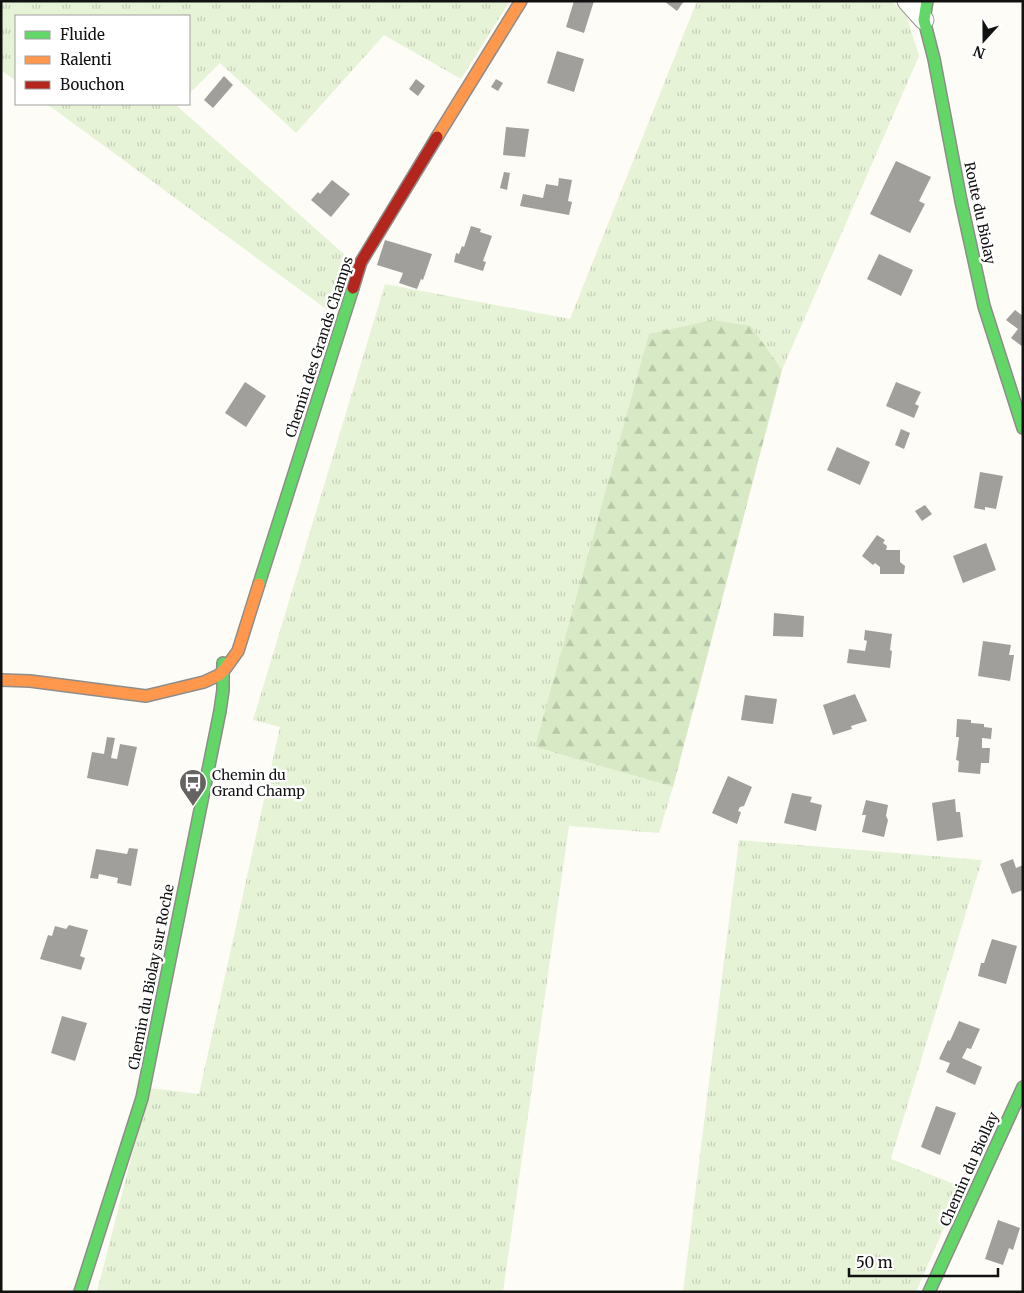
<svg xmlns="http://www.w3.org/2000/svg" width="1024" height="1293" viewBox="0 0 1024 1293" font-family="Merriweather,serif">
  <defs>
    <pattern id="grass-tufts" width="24" height="20" patternUnits="userSpaceOnUse" patternTransform="scale(1.25)"><rect width="24" height="20" fill="#e7f3d7"/><path d="M3 7l-1-3M5 7V3M7 7l1-3M15 17l-1-3M17 17v-4M19 17l1-3" fill="none" stroke="#c5cfb8"/></pattern>
    <pattern id="forest-firs" width="22" height="20" patternUnits="userSpaceOnUse" patternTransform="scale(1.25)"><rect width="22" height="20" fill="#d8eac5"/><path d="M5 1l3.5 6h-7zM16 11l3.5 6h-7z" fill="#b8c8a8"/></pattern>
  </defs>
  <rect width="100%" height="100%" fill="#fdfcf7"/>
  <g fill="url(#grass-tufts)">
    <path d="M1,1H510L461,79L384,35L296,133L220,63L189,94V16H16V81L1,70Z"/>
    <path d="M697,1H892L907,17L919,56L782,370L751,326L535,747L673,787L659,833L569,826L503,1292H97L149,1088L199,1094L280,727L253,720L385,284L570,319Z"/>
    <path d="M47,104H179L177,106L353,262L333,314Z"/>
    <path d="M739,840L982,860L891,1159L962,1187L916,1292H683Z"/>
  </g>
  <path fill="url(#forest-firs)" d="M712,320L751,326L782,370L673,787L535,747L649,334Z"/>
  <g fill="#a19f9c">
    <path d="M574,1H594L584,33L566,27Z"/>
    <path d="M664,1H684L677,11Z"/>
    <path d="M557,51L584,59L574,92L547,83Z"/>
    <path d="M224,76L233,85L213,108L204,100Z"/>
    <path d="M416,79L425,86L418,96L409,89Z"/>
    <path d="M496,79L503,83L498,91L491,87Z"/>
    <path d="M506,127L529,129L525,157L503,155Z"/>
    <path d="M896,161L931,177L919,201L925,204L910,233L870,214Z"/>
    <path d="M504,172L510,173L507,190L500,188Z"/>
    <path d="M559,178L572,180L568,201L572,202L569,215L520,206L523,194L543,198L546,184L558,186Z"/>
    <path d="M332,180L350,194L331,217L311,200L318,192L320,194Z"/>
    <path d="M471,226L481,229L480,232L492,236L483,261L486,262L483,271L454,262L456,253L459,254L462,246L464,247Z"/>
    <path d="M385,240L432,254L423,280L421,279L417,289L399,283L403,273L377,265Z"/>
    <path d="M879,254L913,270L901,296L867,279Z"/>
    <path d="M1015,310L1023,316V347L1011,338L1018,329L1006,320Z"/>
    <path d="M245,382L266,396L246,427L225,413Z"/>
    <path d="M896,382L921,392L915,404L919,406L914,418L886,406Z"/>
    <path d="M901,429L910,433L904,449L895,445Z"/>
    <path d="M837,447L870,462L860,485L827,470Z"/>
    <path d="M980,472L1003,476L996,509L985,507V510L974,508Z"/>
    <path d="M925,505L932,514L922,521L915,511Z"/>
    <path d="M877,535L885,540L883,543L887,546L886,550H900V562L905,566L904,574H880V567L875,563L873,565L862,556Z"/>
    <path d="M986,543L996,570L963,583L953,556Z"/>
    <path d="M774,613L804,616L803,637L773,636Z"/>
    <path d="M865,630L892,634L890,650L892,651L890,668L847,663L849,649L865,651L867,641L864,640Z"/>
    <path d="M983,641L1011,645L1009,655H1014L1010,681L978,676Z"/>
    <path d="M855,694L867,721L851,726L852,729L833,735L823,705Z"/>
    <path d="M745,695L777,699L773,724L741,720Z"/>
    <path d="M957,719L971,720V723L984,724V727L992,728L991,739L982,738V748H990L989,763H981L980,774L958,772L959,761L956,760L959,737H956Z"/>
    <path d="M107,737L115,738L111,758L117,759L120,744L137,747L128,786L87,778L92,752L104,754Z"/>
    <path d="M728,776L752,787L744,806L740,807L738,811L741,812L737,824L712,813Z"/>
    <path d="M792,793L812,797L810,802L822,805L816,831L784,823Z"/>
    <path d="M955,799L956,812H960L963,837L937,841L932,803Z"/>
    <path d="M866,800L888,805L886,816L888,820L884,837L862,832L866,815H862Z"/>
    <path d="M129,848L138,849L131,886L117,883L118,878L99,874L98,879L90,878L96,849L127,854Z"/>
    <path d="M1013,859L1016,868L1023,865V890L1012,894L1000,864Z"/>
    <path d="M69,925L88,930L80,956L85,958L81,970L40,959L48,935L52,936L55,926L66,929Z"/>
    <path d="M992,939L1017,946L1006,984L978,976L981,963H984Z"/>
    <path d="M62,1016L87,1023L75,1061L51,1053Z"/>
    <path d="M959,1021L980,1029L971,1049L967,1048L962,1058L982,1067L975,1085L946,1072L950,1063L939,1059L948,1040L950,1041Z"/>
    <path d="M936,1106L956,1113L940,1155L921,1147Z"/>
    <path d="M998,1220L1020,1228L1013,1250L1009,1248L1003,1265L985,1259Z"/>
  </g>
  <g fill="none" stroke-linecap="round" stroke-linejoin="round">
    <defs>
      <path id="street" d="M907,1L924,20"/>
      <g id="fast">
        <path d="M927,1L924,20L934,59L961,201L984,306L1023,428"/>
        <path d="M259,584L353,288"/>
        <path d="M80,1292L142,1098L220,711L223,690V663"/>
        <path d="M929,1292L1023,1087"/>
      </g>
      <g id="slow">
        <path d="M437,137L521,1"/>
        <path d="M1,680L30,681L146,696L204,682L219,675L225,669L238,651L259,584"/>
      </g>
      <path id="jam" d="M353,288L361,262L437,137"/>
    </defs>
    <use href="#street" stroke="#979795" stroke-width="21"/>
    <use href="#fast" stroke="#8e8d8b" stroke-width="14"/>
    <use href="#slow" stroke="#8e8d8b" stroke-width="14"/>
    <use href="#jam" stroke="#8e8d8b" stroke-width="14"/>
    <use href="#street" stroke="#fffffe" stroke-width="19"/>
    <use href="#fast" stroke="#63d668" stroke-width="11"/>
    <use href="#slow" stroke="#ff974d" stroke-width="11"/>
    <use href="#jam" stroke="#b3261e" stroke-width="11"/>
  </g>
  <defs>
    <symbol id="bus-pin" viewBox="-11 -11 22 30"><path d="M0 17L-7.5 6A9.5 9.5 0 1 1 7.5 6Z" fill="#646362" stroke="#fff"/><path d="M-5-6H5V4H4V6H2V4H-2V6H-4V4H-5ZM-3.5-4V0h7V-4ZM-3.5 1.2v1.5H-2V1.2ZM2 1.2v1.5H3.5V1.2Z" fill="#fff"/></symbol>
  </defs>
  <g fill-rule="evenodd">
    <use href="#bus-pin" x="177" y="767" width="32" height="43"/>
  </g>
  <g text-anchor="middle" stroke-width="5" stroke-linejoin="round" paint-order="stroke">
    <g font-size="14" fill="#111" stroke="#fff">
      <text transform="translate(980 213) rotate(78)" y="5">Route du Biolay</text>
      <text transform="translate(319 347) rotate(-72)" y="5">Chemin des Grands Champs</text>
      <text transform="translate(151 977) rotate(-79)" y="5">Chemin du Biolay sur Roche</text>
      <text transform="translate(969 1169) rotate(-66)" y="5">Chemin du Biollay</text>
    </g>
    <g font-size="14" fill="#111" stroke="#fff" text-anchor="start">
      <text x="212" y="780">Chemin du<tspan x="212" dy="16">Grand Champ</tspan></text>
    </g>
  </g>
  <rect width="1024" height="1293" fill="none" stroke="#111111" stroke-width="5"/>
  <rect x="15" y="15" width="175" height="90" fill="#ffffff" stroke="#a0a0a0"/>
  <rect x="25" y="31" width="25" height="8" fill="#63d668" stroke="#a0a0a0"/>
  <text x="60" y="40" font-size="15" fill="#111111">Fluide</text>
  <rect x="25" y="56" width="25" height="8" fill="#ff974d" stroke="#a0a0a0"/>
  <text x="60" y="65" font-size="15" fill="#111111">Ralenti</text>
  <rect x="25" y="81" width="25" height="8" fill="#b3261e" stroke="#a0a0a0"/>
  <text x="60" y="90" font-size="15" fill="#111111">Bouchon</text>
  <g transform="translate(984 40) rotate(201)" stroke="#ffffff" stroke-width="4" paint-order="stroke">
  <path d="M0-4L9 19L0 12L-9 19Z" fill="#111111"/>
  <text y="-8" font-size="14" font-weight="bold" text-anchor="middle" fill="#111111">N</text>
  </g>
  <path d="M849 1268v8h149v-8" fill="none" stroke="#111111" stroke-width="2.5"/>
  <text x="856" y="1268" font-size="15" fill="#111111" stroke="#ffffff" stroke-width="4" paint-order="stroke">50 m</text>
</svg>
